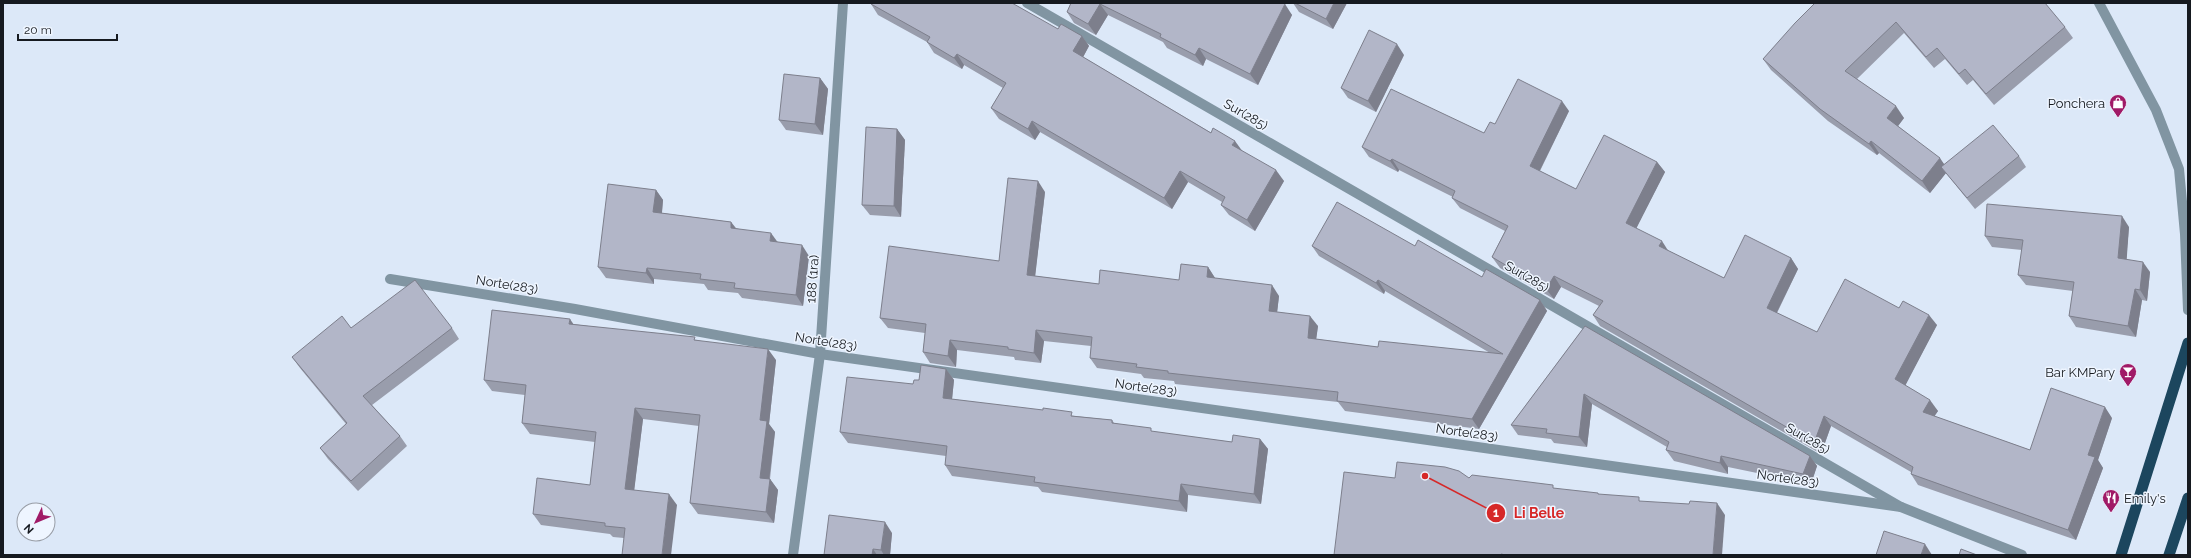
<svg xmlns="http://www.w3.org/2000/svg" width="2191" height="558" viewBox="0 0 2191 558" font-family="Raleway,sans-serif">
  <rect width="100%" height="100%" fill="#dce8f8"/>
  <g fill="none" stroke-linecap="round" stroke-linejoin="round">
    <g stroke="#8195a2" stroke-width="10">
      <path d="M1027,3L1901,507L2022,555"/>
      <path d="M390,279L575,309L820,354L1901,507"/>
      <path d="M793,555L820,354L843,3"/>
    </g>
    <path stroke="#8195a2" stroke-width="10" d="M2099,3L2156,110L2179,169L2185,234L2188,310"/>
    <g stroke="#1c465e" stroke-width="11">
      <path d="M2121,555L2188,343"/>
      <path d="M2169,555L2188,498"/>
    </g>
  </g>
  <g fill="#999dac">
    <path d="M1071,3H1282L1292,15L1258,85L1206,59L1203,66L1167,48L1163,42L1108,15L1096,35L1074,23L1067,12Z"/>
    <path d="M1293,3H1347L1333,29L1299,12Z"/>
    <path d="M1815,3L2065,27L2073,38L1994,105L1973,80L1967,85L1945,59L1934,68L1904,33L1857,79L1904,118L1898,126L1944,164L2019,156L2026,167L1975,209L1946,173L1930,193L1879,153L1877,155L1828,121L1771,70L1763,59Z"/>
    <path d="M871,4L1058,29L1082,36L1089,46L1083,57L1242,151L1284,181L1255,231L1229,215L1221,205L1222,202L1188,182L1172,209L1040,132L1035,140L999,119L991,108L1003,88L964,65L962,69L934,53L927,42L878,15Z"/>
    <path d="M1404,55L1376,112L1348,98L1341,88Z"/>
    <path d="M820,78L828,89L823,135L786,130L779,120Z"/>
    <path d="M1569,111L1540,171L1576,189L1657,162L1665,172L1636,228L1669,251L1724,278L1791,258L1798,269L1777,313L1817,332L1899,308L1937,325L1905,385L1938,411L1934,416L2030,450L2112,418L2098,460L2103,468L2076,540L1918,485L1911,474V472L1831,426L1821,454L1600,326L1593,315L1599,306L1561,287L1554,299L1500,268L1492,257L1505,231L1460,208L1452,198L1453,197L1399,170L1398,172L1369,157L1362,147L1484,133L1495,124Z"/>
    <path d="M897,129L905,140L901,217L870,215L862,205Z"/>
    <path d="M656,190L663,200L662,213L731,222L736,228L778,242L809,256L803,306L742,298L738,293L708,290L704,284L654,279V284L606,278L598,267Z"/>
    <path d="M1045,192L1035,276L1099,284L1179,280L1208,267L1215,278L1279,296L1277,312L1318,326L1316,339L1378,347L1490,353L1385,291L1384,294L1319,256L1312,246H1415L1482,277L1540,300L1547,311L1479,429L1345,411L1338,402L1175,384L1174,381L1144,378L1141,374L1097,368L1090,358L1091,346L1044,341L1041,363L1015,360L1014,357L957,350L956,367L930,363L923,352L925,333L888,328L880,318L999,261Z"/>
    <path d="M2129,227L2126,260L2150,272L2147,301L2142,300L2136,337L2076,327L2069,316L2073,291L2026,285L2018,275L2022,250L1992,247L1985,236Z"/>
    <path d="M573,324L697,340L776,360L769,424L775,432L770,479L778,490L774,523L698,514L690,503L699,426L643,419L634,490L677,505L624,538L613,537L610,534L541,525L533,514L590,485L595,442L530,434L522,423L525,395L492,391L484,380Z"/>
    <path d="M1585,326L1810,456L1817,466L1811,484L1728,467V474L1674,461L1666,450L1667,447L1592,404L1587,447L1554,443L1551,439L1518,435L1511,425Z"/>
    <path d="M351,328H452L459,339L372,405L400,436L407,446L358,491L328,459L320,448L346,424L300,368L292,357Z"/>
    <path d="M946,369L954,380L952,399L1075,416L1112,420L1114,423L1154,432L1232,442L1260,439L1268,449L1261,504L1188,495L1187,512L1042,492L1038,487L952,476L945,465L946,456L848,443L840,432L913,384L919,380Z"/>
    <path d="M892,533L890,555H824Z"/>
  </g>
  <g fill="#7d7f8c">
    <path d="M1334,3H1347L1333,29L1326,19Z"/>
    <path d="M1100,4L1108,15L1096,35L1088,24Z"/>
    <path d="M1285,4L1292,15L1258,85L1250,74Z"/>
    <path d="M1082,36L1089,46L1081,61L1073,51Z"/>
    <path d="M1397,44L1404,55L1376,112L1368,101Z"/>
    <path d="M1199,48L1206,59L1203,66L1195,55Z"/>
    <path d="M957,54L964,65L962,69L954,58Z"/>
    <path d="M820,78L828,89L823,135L815,124Z"/>
    <path d="M1562,101L1569,111L1537,176L1530,166Z"/>
    <path d="M1896,106L1904,118L1895,130L1887,118Z"/>
    <path d="M1032,121L1040,132L1035,140L1028,129Z"/>
    <path d="M897,129L905,140L901,217L894,206Z"/>
    <path d="M1235,141L1243,152L1232,145Z"/>
    <path d="M1871,141L1879,153L1877,155L1869,144Z"/>
    <path d="M1940,158L1948,170L1941,167L1946,173L1930,193L1922,181Z"/>
    <path d="M1392,159L1399,170L1398,172L1390,161Z"/>
    <path d="M1657,162L1665,172L1634,233L1626,223Z"/>
    <path d="M1276,170L1284,181L1255,231L1247,220Z"/>
    <path d="M1180,171L1188,182L1172,209L1164,198Z"/>
    <path d="M1038,181L1045,192L1034,286L1027,275Z"/>
    <path d="M656,190L663,200L661,222L653,212Z"/>
    <path d="M2122,216L2129,227L2126,269L2118,258Z"/>
    <path d="M731,222L739,233L731,228Z"/>
    <path d="M771,233L779,244L770,241Z"/>
    <path d="M1662,241L1669,252L1659,246Z"/>
    <path d="M802,245L809,256L803,306L796,295Z"/>
    <path d="M1791,258L1798,269L1774,318L1767,308Z"/>
    <path d="M2143,262L2150,272L2147,301L2140,290Z"/>
    <path d="M1208,267L1215,278L1214,288L1207,277Z"/>
    <path d="M647,268L654,279V284L646,273Z"/>
    <path d="M1554,276L1561,287L1554,299L1546,289Z"/>
    <path d="M1378,280L1385,291L1384,294L1376,283Z"/>
    <path d="M1272,285L1279,296L1276,322L1269,311Z"/>
    <path d="M2135,289L2142,300L2136,337L2128,326Z"/>
    <path d="M1540,300L1547,311L1479,429L1472,419Z"/>
    <path d="M1929,315L1937,325L1903,390L1895,379Z"/>
    <path d="M1310,316L1318,326L1315,348L1308,338Z"/>
    <path d="M570,319L578,331L569,324Z"/>
    <path d="M1036,330L1044,341L1041,363L1034,353Z"/>
    <path d="M950,340L957,350L956,367L948,356Z"/>
    <path d="M768,349L776,360L769,424L775,432L768,489L760,478V420Z"/>
    <path d="M946,369L954,380L951,409L943,398Z"/>
    <path d="M1584,394L1592,404L1587,447L1579,437Z"/>
    <path d="M1930,400L1938,411L1930,423L1923,412Z"/>
    <path d="M2105,407L2112,418L2098,460L2103,468L2076,540L2068,530L2088,455Z"/>
    <path d="M635,408L643,419L633,500L625,489Z"/>
    <path d="M1824,416L1831,426L1821,454L1814,443Z"/>
    <path d="M1260,439L1268,449L1261,504L1254,494Z"/>
    <path d="M1721,456L1728,467V474L1720,463Z"/>
    <path d="M1810,456L1817,466L1811,484L1803,474Z"/>
    <path d="M770,479L778,490L774,523L766,512Z"/>
    <path d="M1181,484L1188,495L1187,512L1179,501Z"/>
    <path d="M669,494L677,505L671,555H662Z"/>
    <path d="M1717,503L1725,515L1722,555H1713Z"/>
    <path d="M885,522L892,533L890,555H884L881,550Z"/>
    <path d="M1925,544L1932,555H1921Z"/>
    <path d="M873,549L877,555H872Z"/>
  </g>
  <g fill="#b2b6c8" stroke="#7d7f8c">
    <path d="M871,3H1012L1058,29L1061,24L1082,36L1073,51L1211,133L1213,128L1235,141L1232,145L1276,170L1247,220L1221,205L1225,197L1180,171L1164,198L1032,121L1028,129L991,108L1006,83L957,54L954,58L927,42L930,37L871,4Z"/>
    <path d="M1071,3H1282L1285,4L1250,74L1199,48L1195,55L1160,37L1161,34L1100,4L1088,24L1067,12Z"/>
    <path d="M1295,3H1334L1326,19Z"/>
    <path d="M1815,3H2045L2065,27L1986,94L1965,69L1959,74L1937,48L1926,57L1896,22L1845,71L1896,106L1887,118L1940,158L1922,181L1871,141L1869,144L1820,109L1763,59L1795,23Z"/>
    <path d="M1369,30L1397,44L1368,101L1341,88Z"/>
    <path d="M784,74L820,78L815,124L779,120Z"/>
    <path d="M1518,79L1562,101L1530,166L1576,189L1604,135L1657,162L1626,223L1662,241L1659,246L1724,278L1745,235L1791,258L1767,308L1817,332L1845,279L1899,308L1903,301L1929,315L1895,379L1930,400L1923,412L2030,450L2051,388L2105,407L2088,455L2095,457L2068,530L1911,474L1913,467L1824,416L1814,443L1593,315L1603,301L1554,276L1546,289L1492,257L1508,226L1452,198L1455,191L1392,159L1390,161L1362,147L1391,89L1484,133L1490,122L1495,124Z"/>
    <path d="M1993,125L2019,156L1967,198L1941,167Z"/>
    <path d="M866,127L897,129L894,206L862,205Z"/>
    <path d="M1008,178L1038,181L1027,275L1099,284L1100,270L1179,280L1181,264L1208,267L1207,277L1272,285L1269,311L1310,316L1308,338L1378,347L1379,341L1503,354L1378,280L1376,283L1312,246L1337,202L1415,246L1418,240L1482,277L1486,269L1540,300L1472,419L1337,401L1338,392L1168,373V371L1136,367L1137,364L1090,358L1092,337L1036,330L1034,353L1008,349V347L950,340L948,356L923,352L926,324L880,318L889,246L999,261Z"/>
    <path d="M608,184L656,190L653,212L731,222V228L771,233L770,241L802,245L796,295L734,288L735,283L700,279L701,274L647,268L646,273L598,267Z"/>
    <path d="M1987,204L2122,216L2118,258L2143,262L2140,290L2135,289L2128,326L2069,316L2074,282L2018,275L2023,240L1985,236Z"/>
    <path d="M415,280L452,328L363,396L400,436L351,481L320,448L347,423L292,357L342,316L351,328Z"/>
    <path d="M492,310L570,319L569,324L695,337L694,340L768,349L760,420L767,421L760,478L770,479L766,512L690,503L700,415L635,408L625,489L669,494L662,555H622L625,528L605,526V523L533,514L537,478L590,485L596,432L522,423L526,385L484,380Z"/>
    <path d="M1585,326L1810,456L1803,474L1721,456L1720,463L1666,450L1669,442L1584,394L1579,437L1546,433L1547,429L1511,425Z"/>
    <path d="M921,365L946,369L943,398L1043,410V408L1072,412L1071,416L1112,420V423L1151,428V431L1232,442L1233,435L1260,439L1254,494L1181,484L1179,501L1034,482L1035,477L945,465L947,446L840,432L847,377L913,384L914,380H919Z"/>
    <path d="M1397,462L1445,467L1459,471L1469,478L1472,475L1553,485V488L1598,493V494L1639,497V501L1689,504L1690,501L1717,503L1713,555H1506L1501,554V555H1334L1344,472L1395,478Z"/>
    <path d="M829,515L885,522L881,550L873,549L872,555H824Z"/>
    <path d="M1884,531L1925,544L1921,555H1876Z"/>
    <path d="M1961,549L1977,555H1959Z"/>
  </g>
  <defs>
    <symbol id="shop-pin" viewBox="-11 -11 22 30"><path d="M0 17L-7.5 6A9.5 9.5 0 1 1 7.5 6Z" fill="#a01a67" stroke="#eef5ff"/><path d="M-5-2.5h2.3a2.7 3.5 0 0 1 5.4 0H5L5.5 6h-11ZM-1.5-2.5h3a1.5 2.3 0 0 0-3 0Z" fill="#fff"/></symbol>
    <symbol id="bar-pin" viewBox="-11 -11 22 30"><path d="M0 17L-7.5 6A9.5 9.5 0 1 1 7.5 6Z" fill="#a01a67" stroke="#eef5ff"/><path d="M-6-5H6L.8 .8V4.5H3.5V6h-7V4.5H-.8V.8Z" fill="#fff"/></symbol>
    <symbol id="restaurant-pin" viewBox="-11 -11 22 30"><path d="M0 17L-7.5 6A9.5 9.5 0 1 1 7.5 6Z" fill="#a01a67" stroke="#eef5ff"/><path d="M-5-6h1v4h1v-4h1v4h1v-4h1v5L-1.5 .5V6h-2V.5L-5-1ZM5-6V6H3V1.5H1.5Q1.5-4 5-6Z" fill="#fff"/></symbol>
  </defs>
  <g fill-rule="evenodd">
    <use href="#shop-pin" x="2108" y="93" width="20" height="27"/>
    <use href="#bar-pin" x="2118" y="362" width="20" height="27"/>
    <use href="#restaurant-pin" x="2101" y="488" width="20" height="27"/>
  </g>
  <g text-anchor="middle" stroke-width="3" stroke-linejoin="round" paint-order="stroke">
    <g font-size="13" fill="#161a20" stroke="#eef5ff" text-anchor="end">
      <text x="2105" y="108">Ponchera</text>
      <text x="2115" y="377">Bar KMPary</text>
      <text x="2124" y="503" text-anchor="start">Emily's</text>
    </g>
    <g font-size="13" fill="#161a20" stroke="#eef5ff">
      <text transform="translate(1246 114) rotate(30)" y="5">Sur(285)</text>
      <text transform="translate(1527 276) rotate(30)" y="5">Sur(285)</text>
      <text transform="translate(812 279) rotate(-86)" y="5">188 (1ra)</text>
      <text transform="translate(507 284) rotate(9)" y="5">Norte(283)</text>
      <text transform="translate(826 341) rotate(9)" y="5">Norte(283)</text>
      <text transform="translate(1146 387) rotate(8)" y="5">Norte(283)</text>
      <text transform="translate(1467 432) rotate(8)" y="5">Norte(283)</text>
      <text transform="translate(1808 438) rotate(30)" y="5">Sur(285)</text>
      <text transform="translate(1788 478) rotate(8)" y="5">Norte(283)</text>
    </g>
  </g>
  <path fill="none" stroke="#d62828" stroke-width="1.5" d="M1425 476L1496 513"/>
  <g fill="#d62828" stroke="#eef5ff" stroke-width="1.5">
    <circle cx="1425" cy="476" r="4"/>
    <circle cx="1496" cy="513" r="10"/>
  </g>
  <g font-size="12" text-anchor="middle" font-weight="bold" fill="#fff">
    <text x="1496" y="517">1</text>
  </g>
  <g font-size="14" text-anchor="middle" font-weight="bold" fill="#d62828" stroke="#eef5ff" stroke-width="3" stroke-linejoin="round" paint-order="stroke">
    <text x="1539" y="518">Li Belle</text>
  </g>
  <rect width="2191" height="558" fill="none" stroke="#161a20" stroke-width="8"/>
  <g transform="translate(36 522) rotate(226)"><circle r="19" fill="#eef5ff" stroke="#989da6"/>
  <path d="M0-3L7 15L0 10L-7 15Z" fill="#a01a67"/>
  <text y="-6" font-size="11" font-weight="bold" text-anchor="middle" fill="#161a20">N</text>
  </g>
  <path d="M18 34v6h99v-6" fill="none" stroke="#161a20" stroke-width="2"/>
  <text x="24" y="34" font-size="12" fill="#161a20" stroke="#eef5ff" stroke-width="3" paint-order="stroke">20 m</text>
</svg>
